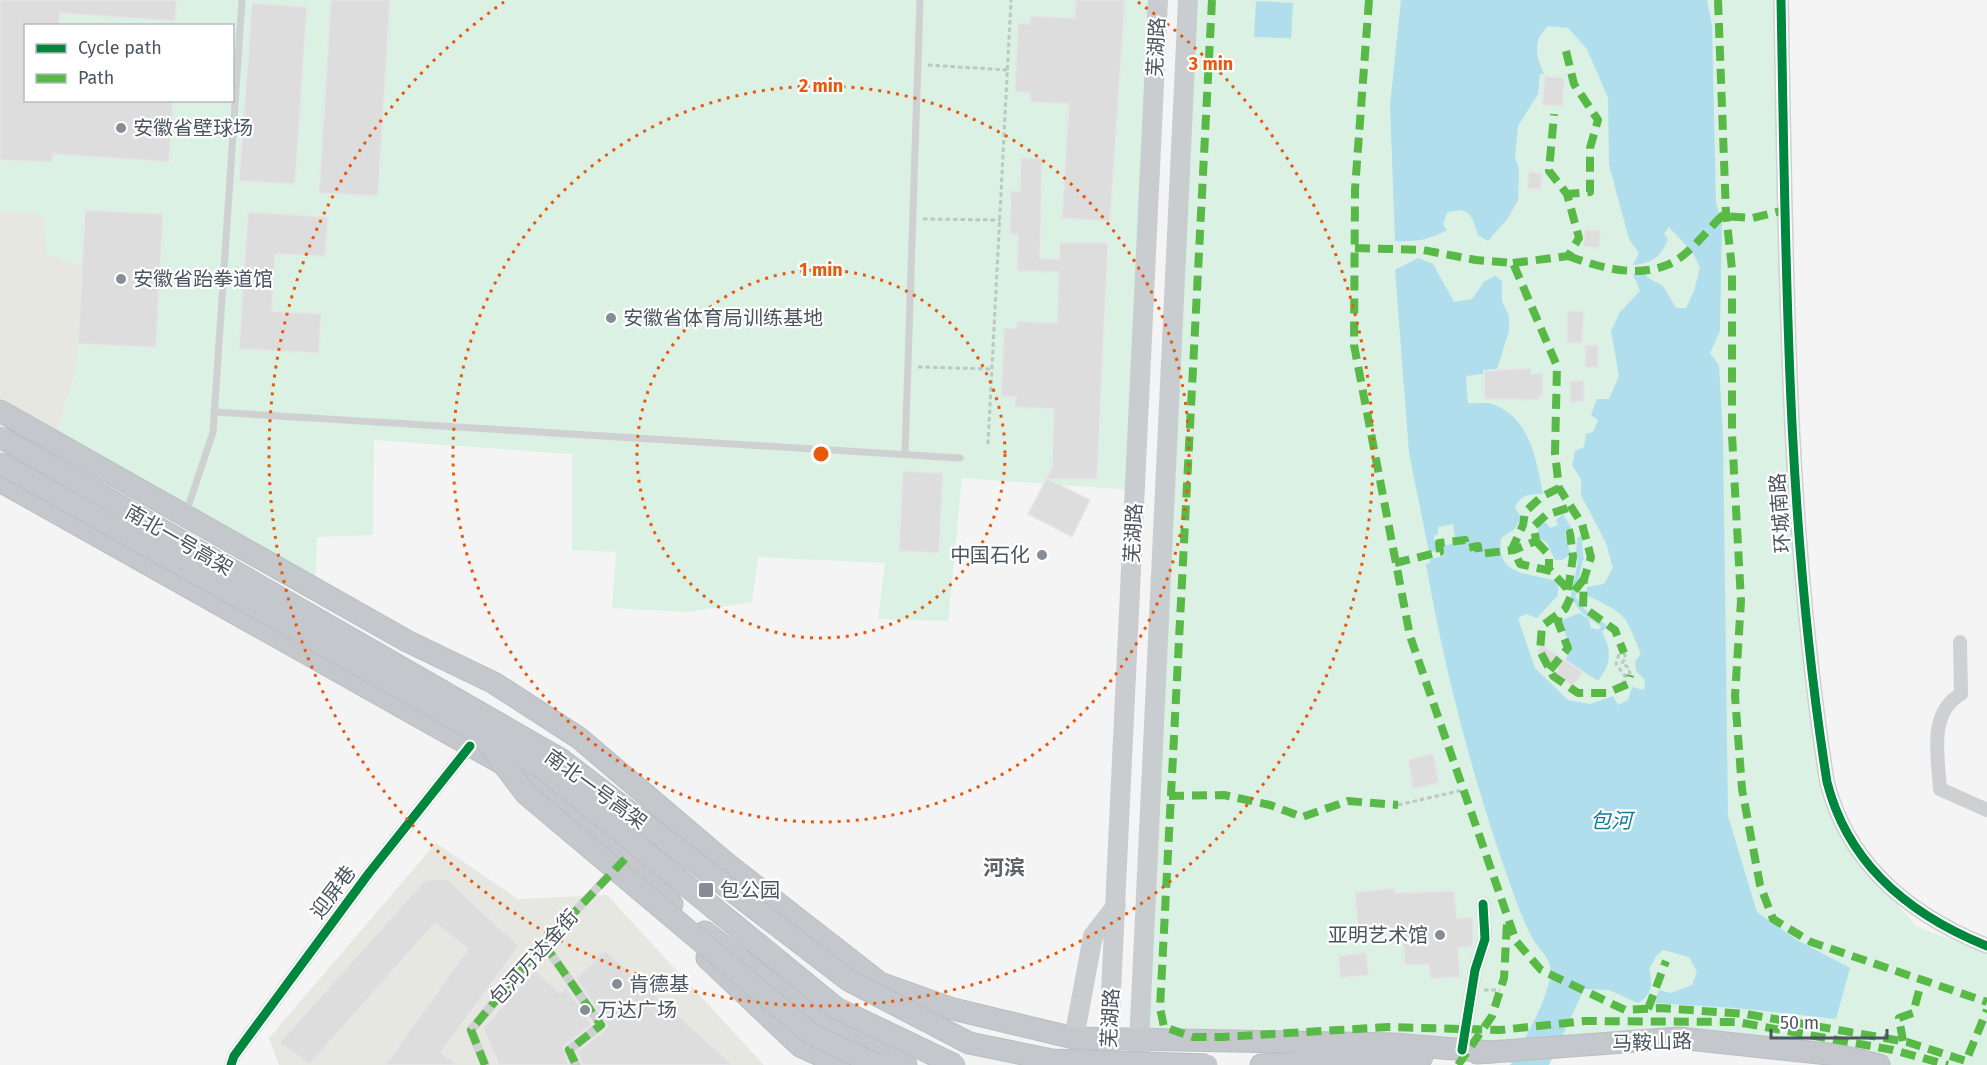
<svg xmlns="http://www.w3.org/2000/svg" width="1987" height="1065" viewBox="0 0 1987 1065" font-family="'Fira Sans','Noto Sans SC',sans-serif">
  <rect width="100%" height="100%" fill="#f4f4f4"/>
  <g fill="#e7e7e2">
    <path d="M0,211L43,214L83,266L76,371L54,442L0,411Z"/>
    <path d="M436,843L518,899L607,895L764,1065H279L269,1038Z"/>
  </g>
  <g fill="#daf1e4" fill-rule="evenodd">
    <path d="M0,0H1158L1135,490L962,478L948,621L878,619L885,563L758,557L752,602L688,612L612,608L616,552L572,550V454L374,440L373,535L317,537L315,589L54,442L76,371L83,266L46,253L43,214L0,211ZM26,26H232V100H26Z"/>
    <path d="M1188,0H1781L1808,656L1842,841L1917,927L1987,953V1065H1879L1679,1038L1491,1052L1140,1039Z"/>
  </g>
  <g fill="#b1deed">
    <path d="M1401,0H1707L1712,25L1716,203L1722,221L1720,331L1710,353L1719,365L1723,435L1728,816L1757,912L1797,940L1850,968L1836,1019L1736,1008L1655,1003L1659,990L1671,993L1692,985L1697,972L1689,957L1663,950L1656,956L1649,969C1653,984 1652,995 1638,1003L1609,990L1584,989L1549,1065H1510C1522,1043 1555,990 1550,965C1548,956 1537,947 1533,939C1520,916 1513,891 1504,867C1470,768 1444,667 1426,564L1430,563V559L1444,556L1442,546L1456,543L1453,524L1438,527V534L1434,536L1436,551L1429,552L1409,453L1395,270L1418,258L1433,264L1454,302L1472,299L1484,282L1495,276L1502,281V301L1509,316V331L1497,369L1483,370V374L1466,376L1468,403C1475,404 1485,402 1492,404C1530,417 1536,459 1543,494C1530,494 1520,494 1515,508L1521,517L1515,529L1501,538C1496,578 1530,572 1558,582V595L1537,618L1526,614L1518,618L1535,668L1568,700L1590,704L1613,696L1618,705L1628,700L1632,687L1644,690L1645,680L1636,671L1635,661L1641,654C1624,612 1628,616 1587,595V587L1604,584L1613,568L1606,543L1581,495V479L1572,465L1575,451L1584,447L1586,434L1593,432L1598,420L1591,415L1597,399H1609L1619,376L1611,331L1620,312L1640,291L1633,274L1645,273L1648,278L1663,286L1676,308H1686L1694,291L1700,268L1693,253L1669,227L1664,234L1668,239C1661,257 1653,263 1633,265L1639,253L1629,239L1609,165L1608,98L1587,49L1568,28L1548,26C1532,41 1536,56 1544,74H1540L1538,94L1518,126L1515,157L1519,169L1518,200L1508,218L1488,241L1478,235C1472,216 1469,205 1447,213L1443,224L1447,230C1429,240 1416,242 1395,241L1390,105Z"/>
    <path d="M1256,1L1293,3L1291,38L1254,37Z"/>
    <path d="M1563,514L1573,531L1565,533L1570,553L1576,554L1577,538L1581,536L1584,560L1580,562L1575,556L1570,555L1562,560H1555L1547,543L1537,537L1539,525L1545,522L1550,528L1558,525L1556,520Z"/>
    <path d="M1579,613L1589,619L1591,628L1601,630C1612,650 1612,663 1598,681L1566,660L1570,645L1560,621Z"/>
  </g>
  <g fill="none" stroke-linecap="round" stroke-linejoin="round">
    <path stroke="#b1deed" stroke-width="4.5" d="M1580,562L1573,597L1583,611L1604,626L1601,630"/>
  </g>
  <g fill="#ddddde" stroke="#e5e6e7" stroke-width="1.5">
    <path d="M0,0H177L175,21L60,13L59,26H26V100H173L169,162L53,154L52,162L0,160Z"/>
    <path d="M331,0H390L378,196L319,193Z"/>
    <path d="M1076,0H1125L1110,221L1062,218L1069,104L1030,102V92H1015L1018,23L1030,24L1031,16L1075,18Z"/>
    <path d="M252,3L307,7L295,184L239,181Z"/>
    <path d="M1545,76L1565,78L1562,106L1542,105Z"/>
    <path d="M1021,158H1042L1040,258L1059,259L1060,242L1108,243L1097,479H1048L1090,500L1072,537L1028,514L1052,468L1054,409L1015,407L1016,397L1001,396L1004,328H1016L1017,321L1057,323L1059,272L1017,271L1018,235H1010L1011,191H1020Z"/>
    <path d="M1529,171L1542,174L1540,190L1527,188Z"/>
    <path d="M85,210L163,214L156,347L78,344Z"/>
    <path d="M248,212L328,217L325,256L275,254L272,311L321,314L319,353L239,349Z"/>
    <path d="M1585,230H1601L1599,248L1583,246Z"/>
    <path d="M1567,311H1584L1582,343H1567Z"/>
    <path d="M1585,345H1598V367L1585,368Z"/>
    <path d="M1531,368V374L1543,373V396H1539V400L1484,399V371Z"/>
    <path d="M1584,380V401L1570,403V381Z"/>
    <path d="M903,471L943,473L939,553L899,551Z"/>
    <path d="M1542,645L1583,672L1573,686L1555,674L1558,669L1537,651Z"/>
    <path d="M1433,753L1439,783L1413,789L1408,760Z"/>
    <path d="M447,879L519,946L441,1052L457,1065H385L468,949L435,923L310,1064L279,1043L425,880Z"/>
    <path d="M1394,888L1395,893L1454,891L1457,919L1473,917V946L1458,948L1460,977L1431,979L1429,965H1405L1402,926L1358,931L1355,892Z"/>
    <path d="M605,950L733,1065H583L577,1052L605,1030L608,1025L576,978Z"/>
    <path d="M1366,952L1369,975L1340,978L1339,956Z"/>
    <path d="M535,970L560,993L566,987L592,1024L563,1047L569,1065H499L483,1028Z"/>
  </g>
  <g fill="none" stroke-linecap="round" stroke-linejoin="round">
    <defs>
      <g id="trunk">
        <path d="M0,411L407,641L494,683L579,738L726,863L880,983L953,1009L1074,1038L1394,1044L1491,1052"/>
        <path d="M0,481L535,782L625,859L672,904"/>
        <path d="M705,932L822,1023L906,1065"/>
        <path d="M707,958L800,1046L841,1065"/>
        <path d="M1477,1053L1679,1038L1837,1055L1879,1065"/>
        <path d="M1261,1065L1422,1057"/>
      </g>
    </defs>
    <use href="#trunk" stroke="#b9bec2" stroke-width="23"/>
    <g stroke="#bdc7c4" stroke-width="3" stroke-dasharray="4.5 3" stroke-linecap="butt">
      <path d="M928,65L1007,70"/>
      <path d="M923,219L1000,220"/>
      <path d="M918,367L992,369"/>
      <path d="M988,444L1011,0"/>
      <path d="M1621,647L1616,664L1625,676L1623,686"/>
      <path d="M1624,653L1626,658L1622,663L1629,668L1630,675"/>
      <path d="M1398,805L1463,790"/>
      <path d="M1484,990H1500"/>
    </g>
    <g stroke="#ced0d2" stroke-width="7">
      <path d="M214,412L960,458"/>
      <path d="M905,454L920,0"/>
      <path d="M189,504L213,432L242,0"/>
    </g>
    <g stroke="#ced0d2" stroke-width="9">
      <path d="M544,944L601,1025L569,1050L576,1065"/>
      <path d="M485,1065L471,1030L533,956L616,868"/>
    </g>
    <g stroke="#ced0d2" stroke-width="14">
      <path d="M1960,642L1961,694C1928,713 1938,756 1940,789L1987,810"/>
      <path d="M1462,1050L1475,970L1485,939L1483,904"/>
      <path d="M231,1065L234,1056L369,873L470,746"/>
    </g>
    <path stroke="#ced0d2" stroke-width="16" d="M1781,0C1786,261 1786,523 1827,782C1848,865 1910,915 1987,946"/>
    <g stroke="#cacdd0" stroke-width="20">
      <path d="M1074,1038L1093,936L1116,906"/>
      <path d="M1108,1055L1158,0"/>
      <path d="M1138,1065L1188,0"/>
    </g>
    <use href="#trunk" stroke="#c4c8cc" stroke-width="21"/>
    <defs>
      <g id="trunk-bridge">
        <path d="M0,437L562,760L848,980L969,1043L1052,1060L1207,1065"/>
        <path d="M0,463L544,769L836,1008L955,1065"/>
        <path d="M485,740L526,794L811,1034L877,1065"/>
      </g>
    </defs>
    <use href="#trunk-bridge" stroke="#b9bec2" stroke-width="23" stroke-linecap="butt"/>
    <use href="#trunk-bridge" stroke="#c4c8cc" stroke-width="21"/>
    <g stroke="#58b947" stroke-width="8" stroke-dasharray="15 8" stroke-linecap="butt">
      <path d="M1212,0L1160,1008L1164,1027L1193,1037H1223L1388,1027L1500,1030L1585,1021L1737,1022L1893,1050L1948,1065"/>
      <path d="M1369,0L1355,189L1354,345L1410,636L1516,941L1541,970L1625,1010L1660,1008L1746,1014L1907,1042L1966,1061L1987,1010"/>
      <path d="M1718,0L1726,214L1732,269V435L1741,601L1735,696L1742,789L1760,885L1773,919L1811,942L1987,1002"/>
      <path d="M1566,51L1574,84L1598,120L1590,148V192L1567,194"/>
      <path d="M1355,248L1423,250L1476,260L1513,263L1557,366L1555,453L1559,488L1582,524L1591,557L1584,579L1583,607L1615,630L1624,653"/>
      <path d="M1568,256C1599,267 1634,278 1667,265C1688,257 1706,231 1722,216L1753,218L1785,210"/>
      <path d="M1513,263L1568,256L1579,238L1567,194L1549,171L1554,114"/>
      <path d="M1559,488L1541,497L1525,512L1523,525L1513,547L1520,564L1551,571L1572,594"/>
      <path d="M1536,541L1549,555V570"/>
      <path d="M1395,563L1440,552L1439,543L1465,540L1467,548L1478,546L1479,554L1514,550L1536,541L1534,526L1546,515L1571,507"/>
      <path d="M1584,579L1572,594L1565,609L1542,626L1540,651L1553,676L1578,693H1607L1628,684L1630,675"/>
      <path d="M1568,590L1573,557L1570,533L1584,531"/>
      <path d="M1550,670L1568,648L1558,622L1559,613"/>
      <path d="M1169,796L1224,795L1270,805L1302,817L1348,801L1398,805"/>
      <path d="M544,944L601,1025L569,1050L576,1065"/>
      <path d="M1648,1009L1666,961"/>
      <path d="M1903,1041L1899,1018L1913,1013L1922,980"/>
      <path d="M485,1065L471,1030L533,956L625,859"/>
      <path d="M1458,1065L1492,1016L1504,978L1507,923"/>
    </g>
    <defs>
      <g id="cycleway">
        <path d="M1781,0C1786,261 1786,523 1827,782C1848,865 1910,915 1987,946"/>
        <path d="M1462,1050L1475,970L1485,939L1483,904"/>
        <path d="M231,1065L234,1056L369,873L470,746"/>
      </g>
    </defs>
    <use href="#cycleway" stroke="#fff" stroke-width="13"/>
    <use href="#cycleway" stroke="#00873e" stroke-width="9"/>
  </g>
  <g fill="none" stroke="#e8590c" stroke-width="3" stroke-dasharray="3 6">
    <circle cx="821" cy="454" r="184"/>
    <circle cx="821" cy="454" r="368"/>
    <path d="M1138 2A552 552 0 1 1 504 2"/>
  </g>
  <g fill="#868d94" stroke="#fff" stroke-width="2">
    <circle cx="121" cy="128" r="6"/>
    <circle cx="121" cy="279" r="6"/>
    <circle cx="611" cy="318" r="6"/>
    <circle cx="1042" cy="555" r="6"/>
    <rect x="698" y="882" width="16" height="16" rx="3"/>
    <circle cx="1440" cy="935" r="6"/>
    <circle cx="617" cy="984" r="6"/>
    <circle cx="585" cy="1010" r="6"/>
  </g>
  <g text-anchor="middle" stroke-width="4.5" stroke-linejoin="round" paint-order="stroke">
    <g font-size="20" fill="#4b5560" stroke="#fff">
      <text transform="translate(1156 47) rotate(-87)" y="7">芜湖路</text>
      <text transform="translate(1780 513) rotate(-94)" y="7">环城南路</text>
      <text transform="translate(1133 533) rotate(-87)" y="7">芜湖路</text>
      <text transform="translate(179 540) rotate(30)" y="7">南北一号高架</text>
      <text transform="translate(596 789) rotate(36)" y="7">南北一号高架</text>
      <text transform="translate(333 892) rotate(-53)" y="7">迎屏巷</text>
      <text transform="translate(534 957) rotate(-48)" y="7">包河万达金街</text>
      <text transform="translate(1110 1018) rotate(-87)" y="7">芜湖路</text>
      <text transform="translate(1652 1042) rotate(-2)" y="7">马鞍山路</text>
    </g>
    <g font-size="20" fill="#4b5560" stroke="#fff" text-anchor="start">
      <text x="133" y="135">安徽省壁球场</text>
      <text x="133" y="286">安徽省跆拳道馆</text>
      <text x="623" y="325">安徽省体育局训练基地</text>
      <text x="1030" y="562" text-anchor="end">中国石化</text>
      <text x="720" y="897">包公园</text>
      <text x="1428" y="942" text-anchor="end">亚明艺术馆</text>
      <text x="629" y="991">肯德基</text>
      <text x="597" y="1017">万达广场</text>
    </g>
    <g font-size="21" font-style="italic" fill="#127b9c" stroke="#fff">
      <text x="1611" y="828">包河</text>
    </g>
    <g font-size="21" font-weight="bold" fill="#5f6368" stroke="#fff">
      <text x="1004" y="875">河滨</text>
    </g>
  </g>
  <circle cx="821" cy="454" r="9" fill="#e8590c" stroke="#fff" stroke-width="3"/>
  <g font-size="18" text-anchor="middle" font-weight="bold" fill="#e8590c" stroke="#fff" stroke-width="4.5" stroke-linejoin="round" paint-order="stroke">
    <text x="1211" y="70">3 min</text>
    <text x="821" y="92">2 min</text>
    <text x="821" y="276">1 min</text>
  </g>
  <rect x="24" y="24" width="210" height="78" fill="#ffffff" stroke="#b7bbbf" stroke-width="1.5"/>
  <rect x="36" y="44" width="30" height="9" fill="#00873e" stroke="#b7bbbf" stroke-width="1.5"/>
  <text x="78" y="54" font-size="18" fill="#4b5560">Cycle path</text>
  <rect x="36" y="74" width="30" height="9" fill="#58b947" stroke="#b7bbbf" stroke-width="1.5"/>
  <text x="78" y="84" font-size="18" fill="#4b5560">Path</text>
  <path d="M1771 1029v9h116v-9" fill="none" stroke="#4b5560" stroke-width="3"/>
  <text x="1780" y="1029" font-size="18" fill="#4b5560" stroke="#ffffff" stroke-width="4.5" paint-order="stroke">50 m</text>
</svg>
